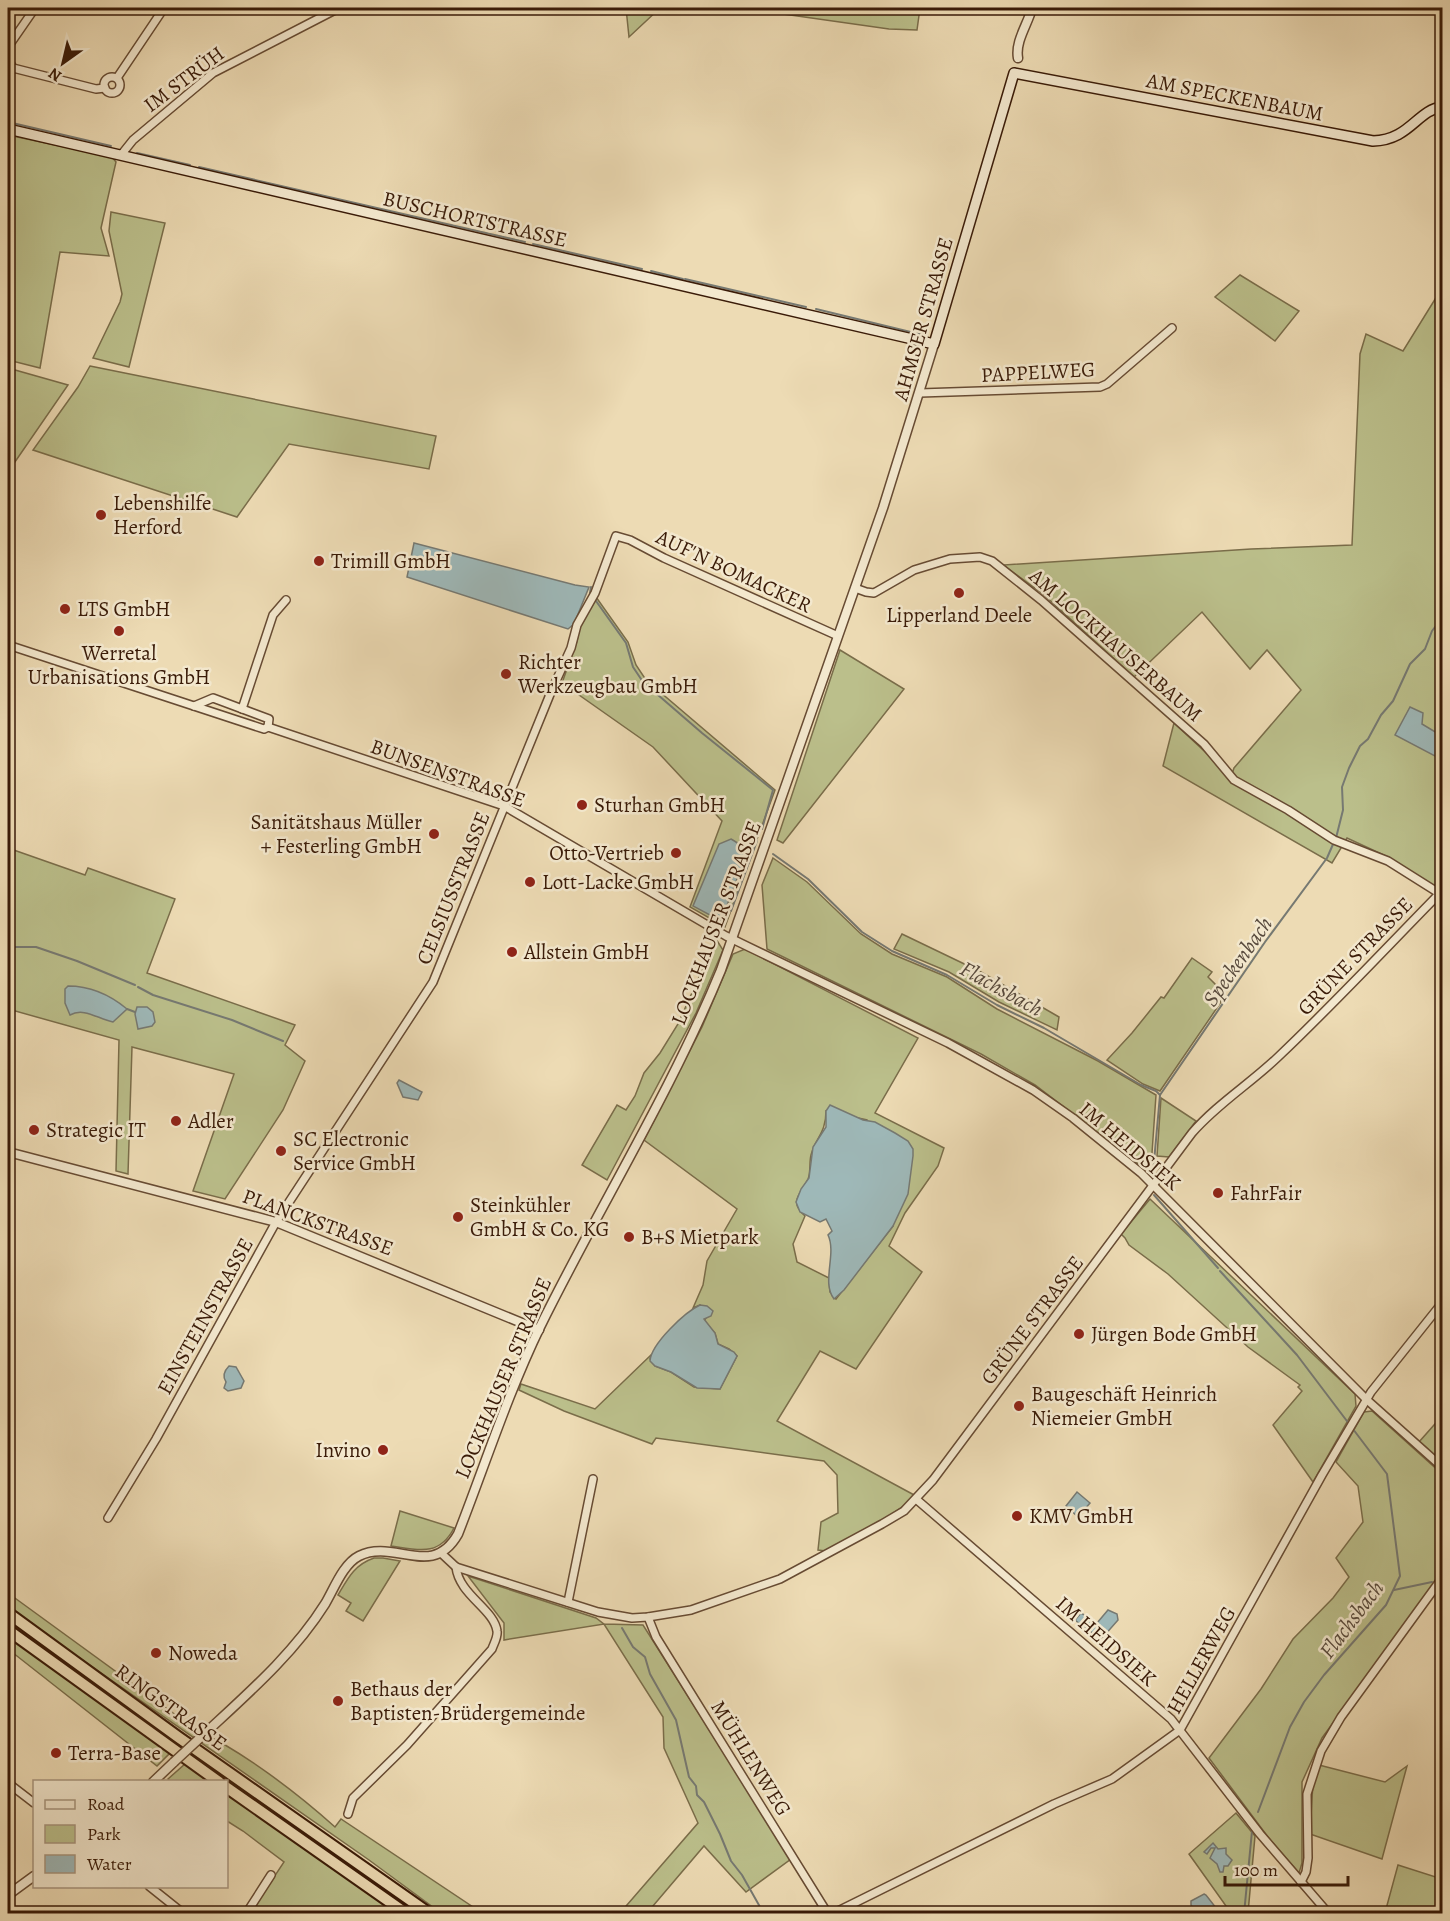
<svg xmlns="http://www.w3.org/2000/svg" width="1450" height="1921" viewBox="0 0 1450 1921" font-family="Alegreya,serif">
  <rect width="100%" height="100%" fill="#eddbb4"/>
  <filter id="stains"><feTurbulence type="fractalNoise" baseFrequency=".00333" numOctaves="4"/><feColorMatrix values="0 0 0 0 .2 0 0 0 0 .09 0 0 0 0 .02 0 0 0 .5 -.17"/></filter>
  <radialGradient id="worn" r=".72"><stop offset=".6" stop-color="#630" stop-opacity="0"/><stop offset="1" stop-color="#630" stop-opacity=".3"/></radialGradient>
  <g fill="#bbbf8b" stroke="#7a6d4a" stroke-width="1.5" fill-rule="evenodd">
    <path d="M626,8H660L629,37Z"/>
    <path d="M741,8H920L917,30L889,29Z"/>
    <path d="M8,135L112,157L116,162L101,228L109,256L60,252L40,368L8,360Z"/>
    <path d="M111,212L165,223L129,367L93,358L120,302L122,294L109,231Z"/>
    <path d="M1240,275L1299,311L1275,341L1215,297Z"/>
    <path d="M1442,288V892L1390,858L1347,838L1332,863L1163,766L1174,723L1216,762L1230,780L1234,768L1301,690L1267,650L1250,669L1202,612L1134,677L1043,594L1003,565L1251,549L1352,545L1360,354L1366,334L1403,351Z"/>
    <path d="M90,366L436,436L429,469L289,444L237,517L33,450L78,387Z"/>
    <path d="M8,368L68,385L8,472Z"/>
    <path d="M596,597L628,642L636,665L646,680L775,790L725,927L690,907L722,821L653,747L562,683L577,641L580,625Z"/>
    <path d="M840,650L904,689L783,843L777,840Z"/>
    <path d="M8,848L85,875L88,868L175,899L147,973L295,1025L285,1045L305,1061L283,1110L225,1199L193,1191L234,1074L132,1047L128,1174L116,1171L119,1040L8,1009Z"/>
    <path d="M773,858L807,882L861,934L892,954L947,977L997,1009L1098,1061L1156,1095L1152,1153L1149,1172L1035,1085L981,1054L767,949L762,885Z"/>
    <path d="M902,934L981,972L1059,1017L1057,1030L999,1002L949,972L894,949Z"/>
    <path d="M716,939L723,950L696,1013L607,1180L582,1165L617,1105L626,1110L635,1096L644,1073L660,1053L678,1024Z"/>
    <path d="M745,949L918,1038L875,1113L944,1148L938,1166L905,1213L889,1246L922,1272L856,1369L820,1351L777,1421L916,1496C889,1519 857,1534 826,1551L818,1550L821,1522L838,1513L837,1475L824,1461L656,1438L652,1444L564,1411L519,1390L521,1384L595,1409L652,1354L650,1359L655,1366L671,1372L694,1387L720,1389L737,1356L729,1349L718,1344L715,1333L704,1321L706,1318L700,1305L693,1308L703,1285L707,1261L737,1209L644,1140L702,1027L733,954ZM826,1111L867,1120L893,1226L836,1299L830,1292L829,1278L797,1262L793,1244L805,1216C788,1201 801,1194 808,1179C811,1172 809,1163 811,1155C816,1137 826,1133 826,1111Z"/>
    <path d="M1192,958L1212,972L1208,977L1215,984L1221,1002L1160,1091L1143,1084L1107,1060L1132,1033L1161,997L1164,998Z"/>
    <path d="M1161,1098L1196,1121L1169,1157L1157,1156Z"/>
    <path d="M1150,1199L1355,1394L1356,1406L1313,1482L1273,1425L1302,1391L1298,1387L1300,1385L1248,1347L1168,1274L1129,1245L1125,1238L1121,1234Z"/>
    <path d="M1372,1411L1442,1474V1574L1322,1738L1302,1782V1863L1299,1873L1268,1837L1209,1758L1261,1689L1293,1639L1333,1598L1349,1577L1336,1558L1363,1522L1358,1486L1336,1462L1364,1412Z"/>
    <path d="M1442,1416V1462L1419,1442Z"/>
    <path d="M400,1511L454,1528C439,1557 418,1550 391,1546Z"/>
    <path d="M374,1558H383L400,1561L363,1621L346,1611L351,1603L338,1595C348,1578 354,1565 374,1558Z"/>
    <path d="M468,1576L596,1618L604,1624L643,1625L791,1859L746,1892L704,1846L647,1913H620L698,1823L664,1748L663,1717L604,1624L504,1640V1623Z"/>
    <path d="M8,1593L195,1729C242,1751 296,1792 335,1827L341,1819L482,1913H441L369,1860L8,1608Z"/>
    <path d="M8,1636L170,1753L157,1766L8,1649Z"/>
    <path d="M185,1764L210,1781H170L168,1779Z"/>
    <path d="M1319,1765L1385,1782L1407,1766L1382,1859L1310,1834L1313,1782Z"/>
    <path d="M226,1793L397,1913H254L253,1909L284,1862L243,1831L227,1821Z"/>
    <path d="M1236,1813L1255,1836L1248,1913H1231L1189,1854Z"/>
    <path d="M1398,1865L1442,1879V1913H1399L1386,1909Z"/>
  </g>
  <g fill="#9eb8b8" stroke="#767972" stroke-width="1.5">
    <path d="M414,543L575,585L589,587L574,624L568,629L407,577Z"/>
    <path d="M1410,707L1423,713L1422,724L1442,736V762L1439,758L1395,735Z"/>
    <path d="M731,839C740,844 745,848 745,858L721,921L693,906L719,844Z"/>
    <path d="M68,986C91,986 109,994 127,1009L113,1022C98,1019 84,1007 70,1015L65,1003V989Z"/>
    <path d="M137,1007H147L153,1012L155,1022L152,1026L138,1029L135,1014Z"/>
    <path d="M399,1080L422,1092L418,1100L403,1097L397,1083Z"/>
    <path d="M830,1105L863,1120L875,1122L895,1133L908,1141L913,1149V1156L908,1194L893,1226L844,1290L834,1299C821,1282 837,1254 828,1235L832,1231L826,1219L820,1222L800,1212L796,1202L801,1189L809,1178L813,1147L826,1127V1111Z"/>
    <path d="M700,1305L707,1306L713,1311L711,1316L704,1319L715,1333L718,1344L734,1352L737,1356L720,1389L697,1388L671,1372L655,1366L650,1361C651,1344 685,1312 700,1305Z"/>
    <path d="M229,1366L236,1367L244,1381L241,1388L228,1391L224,1388L226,1382C222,1376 224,1371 229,1366Z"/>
    <path d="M1077,1492L1090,1503L1078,1517L1066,1506Z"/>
    <path d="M1108,1610L1117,1614L1118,1620L1104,1636L1101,1638L1086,1629L1075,1620L1081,1613L1097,1623Z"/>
    <path d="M1213,1843L1218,1849L1226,1848V1854L1232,1860L1228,1866H1224L1223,1872H1220L1217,1864L1210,1858L1215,1848H1211L1207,1854L1204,1852Z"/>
    <path d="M1204,1894L1206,1895L1220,1913H1197L1191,1905V1901Z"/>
  </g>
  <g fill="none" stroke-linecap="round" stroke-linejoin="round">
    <g stroke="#767972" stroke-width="2">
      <path d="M8,122L111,146"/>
      <path d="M137,153L190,165"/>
      <path d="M199,167L525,242"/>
      <path d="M533,244L642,269"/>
      <path d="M651,271L683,279"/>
      <path d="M685,279L806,307"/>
      <path d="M816,309L923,335"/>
      <path d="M590,593L591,587"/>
      <path d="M596,601L626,643L633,667L643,682L702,733L773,790L762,829"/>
      <path d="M1336,838L1343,810L1342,787L1349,768L1360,746L1368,739L1381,715L1393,701L1410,664L1425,649L1432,631L1442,618"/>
      <path d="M773,854L808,879L862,932L892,951L947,975L997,1005L1044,1028L1141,1085L1156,1091L1160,1095L1153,1173"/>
      <path d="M731,911L757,841"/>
      <path d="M8,947H36L77,961L135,985"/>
      <path d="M138,987L153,995L232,1020L283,1041"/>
      <path d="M127,1009L135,1012"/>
      <path d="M1160,1095L1265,942L1327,858L1334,842"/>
      <path d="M1154,1195L1218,1268"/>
      <path d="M1220,1271L1297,1355L1387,1474L1400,1576L1386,1605L1324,1675L1304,1702L1290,1727L1258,1812"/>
      <path d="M1394,1590L1432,1582"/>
      <path d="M622,1628L633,1647L645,1657L650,1674L676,1720L689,1777L696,1786L697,1795L704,1802L720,1834L731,1861L742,1875L764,1914"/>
      <path d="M1244,1914L1252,1831"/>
    </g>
    <defs>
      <g id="minor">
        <path d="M8,47L35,8"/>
        <path d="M8,60L13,68L8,76"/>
        <path d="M13,68L96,89L105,88"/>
        <circle cx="112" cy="85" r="8"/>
        <path d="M117,78L164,8"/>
        <path d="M121,155L133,140L213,73L339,8"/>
        <path d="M920,393L1100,387L1107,384L1172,328"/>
        <path d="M855,588L866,592L874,593L914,570L950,559L980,557L992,561L1041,600L1204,744L1234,780L1288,810L1334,840L1388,861L1442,895"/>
        <path d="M8,645L264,729L268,727L504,806L726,936L948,1043L1033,1090L1073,1118L1141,1173L1366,1399L1442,1467"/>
        <path d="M194,706L213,698L269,719L268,727"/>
        <path d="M242,709L273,615L286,600"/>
        <path d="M916,1499L1171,1719L1260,1834L1329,1914"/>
        <path d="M108,1518L156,1439L276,1222L433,982L551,692L571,648L577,625L595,593L616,536L630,540L664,558L838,636"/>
        <path d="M441,1553L456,1567L598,1612L632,1618L648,1617L691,1610L780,1579L882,1524L904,1511L933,1480L1192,1133C1217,1104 1251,1083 1278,1057C1334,1004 1386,948 1440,893"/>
        <path d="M568,1602L593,1479"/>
        <path d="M648,1617L656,1637L828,1914"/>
        <path d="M8,1783L34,1803"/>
        <path d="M348,1814L353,1798L407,1745L492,1649C494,1643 498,1637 497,1631C494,1609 459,1595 456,1567"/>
        <path d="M1301,1882L1306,1872L1308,1858L1307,1794L1321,1751L1341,1717L1442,1578"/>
        <path d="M149,1886L184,1914"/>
        <path d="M246,1914L271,1875"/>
        <path d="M832,1914L1054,1804L1112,1779L1180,1730L1322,1475L1371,1392L1442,1303"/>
      </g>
      <g id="tertiary">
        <path d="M1018,58C1015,41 1028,24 1032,8"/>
        <path d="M8,1152L276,1222L539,1330"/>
        <path d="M201,1737C245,1696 293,1655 325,1604C334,1589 343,1564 359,1556C394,1538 432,1580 458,1534C485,1465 508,1393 540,1327C599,1207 670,1094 721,970L883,508L934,344"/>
        <path d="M153,1782L174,1762"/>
        <path d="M8,1895L34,1876"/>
      </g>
      <path id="secondary" d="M8,129L934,344L1014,73L1373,141C1410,140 1417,110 1442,107"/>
      <g id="trunk">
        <path d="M8,1613L178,1737L430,1914"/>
        <path d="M8,1630L219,1782"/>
        <path d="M226,1787L407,1914"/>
      </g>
    </defs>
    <use href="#minor" stroke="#674b33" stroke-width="10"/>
    <use href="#tertiary" stroke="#674b33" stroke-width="11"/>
    <use href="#secondary" stroke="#3a1b08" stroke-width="12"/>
    <use href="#trunk" stroke="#3a1b08" stroke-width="14"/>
    <use href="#minor" stroke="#f3e8ce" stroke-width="7"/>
    <use href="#tertiary" stroke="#f3e8ce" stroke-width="8"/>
    <use href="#secondary" stroke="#f3e8ce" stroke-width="9"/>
    <use href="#trunk" stroke="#eddbb4" stroke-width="10"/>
    <defs>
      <path id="tertiary-bridge" d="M174,1762L201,1737"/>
    </defs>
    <use href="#tertiary-bridge" stroke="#674b33" stroke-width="11" stroke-linecap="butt"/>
    <use href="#tertiary-bridge" stroke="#f3e8ce" stroke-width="8"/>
  </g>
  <g fill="#8f2418" stroke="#f3e8ce" stroke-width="2">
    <circle cx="101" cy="515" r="6"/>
    <circle cx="319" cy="561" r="6"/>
    <circle cx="959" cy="593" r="6"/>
    <circle cx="65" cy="609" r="6"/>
    <circle cx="119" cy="631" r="6"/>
    <circle cx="506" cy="674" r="6"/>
    <circle cx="582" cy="805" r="6"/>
    <circle cx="434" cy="834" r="6"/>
    <circle cx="676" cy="853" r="6"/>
    <circle cx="530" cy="882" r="6"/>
    <circle cx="512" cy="952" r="6"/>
    <circle cx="176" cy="1121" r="6"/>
    <circle cx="34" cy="1130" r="6"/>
    <circle cx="281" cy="1151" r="6"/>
    <circle cx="1218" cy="1193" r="6"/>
    <circle cx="458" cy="1217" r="6"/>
    <circle cx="629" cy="1237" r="6"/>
    <circle cx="1079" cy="1334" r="6"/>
    <circle cx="1019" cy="1406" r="6"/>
    <circle cx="383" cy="1450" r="6"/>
    <circle cx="1017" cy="1516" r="6"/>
    <circle cx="156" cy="1653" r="6"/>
    <circle cx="338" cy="1701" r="6"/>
    <circle cx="56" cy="1753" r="6"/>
  </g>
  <g text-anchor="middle" stroke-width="5" stroke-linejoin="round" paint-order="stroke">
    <g font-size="21" fill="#3a1b08" stroke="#f3e8ce">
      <text transform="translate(184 79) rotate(-37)" y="7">IM STRÜH</text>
      <text transform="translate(1235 97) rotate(11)" y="7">AM SPECKENBAUM</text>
      <text transform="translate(475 219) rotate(13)" y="7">BUSCHORTSTRASSE</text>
      <text transform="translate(923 319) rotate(-74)" y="7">AHMSER STRASSE</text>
      <text transform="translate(1038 372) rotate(-3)" y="7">PAPPELWEG</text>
      <text transform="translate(734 571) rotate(25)" y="7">AUF'N BOMACKER</text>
      <text transform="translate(1116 645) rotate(41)" y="7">AM LOCKHAUSERBAUM</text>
      <text transform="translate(448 773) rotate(20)" y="7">BUNSENSTRASSE</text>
      <text transform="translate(453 888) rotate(-68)" y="7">CELSIUSSTRASSE</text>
      <text transform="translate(716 923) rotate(-69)" y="7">LOCKHAUSER STRASSE</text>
      <text transform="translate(1355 956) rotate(-46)" y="7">GRÜNE STRASSE</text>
      <text transform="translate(1130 1146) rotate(40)" y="7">IM HEIDSIEK</text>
      <text transform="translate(318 1222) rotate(20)" y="7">PLANCKSTRASSE</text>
      <text transform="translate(205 1316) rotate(-61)" y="7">EINSTEINSTRASSE</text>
      <text transform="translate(1032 1320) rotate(-53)" y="7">GRÜNE STRASSE</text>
      <text transform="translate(503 1378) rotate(-67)" y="7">LOCKHAUSER STRASSE</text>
      <text transform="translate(1106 1641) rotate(41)" y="7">IM HEIDSIEK</text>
      <text transform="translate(1201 1660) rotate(-61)" y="7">HELLERWEG</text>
      <text transform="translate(171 1707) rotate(36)" y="7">RINGSTRASSE</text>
      <text transform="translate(751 1758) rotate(58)" y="7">MÜHLENWEG</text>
    </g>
    <g font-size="21" fill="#3a1b08" stroke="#f3e8ce" text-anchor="start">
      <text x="113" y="510">Lebenshilfe<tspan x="113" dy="24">Herford</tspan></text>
      <text x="331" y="568">Trimill GmbH</text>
      <text x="77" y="616">LTS GmbH</text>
      <text x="959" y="622" text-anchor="middle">Lipperland Deele</text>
      <text x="119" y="660" text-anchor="middle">Werretal<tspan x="119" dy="24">Urbanisations GmbH</tspan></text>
      <text x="518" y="669">Richter<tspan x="518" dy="24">Werkzeugbau GmbH</tspan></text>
      <text x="594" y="812">Sturhan GmbH</text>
      <text x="422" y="829" text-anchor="end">Sanitätshaus Müller<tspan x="422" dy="24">+ Festerling GmbH</tspan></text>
      <text x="664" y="860" text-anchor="end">Otto-Vertrieb</text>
      <text x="542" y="889">Lott-Lacke GmbH</text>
      <text x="524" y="959">Allstein GmbH</text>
      <text x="188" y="1128">Adler</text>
      <text x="46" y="1137">Strategic IT</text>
      <text x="293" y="1146">SC Electronic<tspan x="293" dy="24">Service GmbH</tspan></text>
      <text x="1230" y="1200">FahrFair</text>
      <text x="470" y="1212">Steinkühler<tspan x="470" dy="24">GmbH &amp; Co. KG</tspan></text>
      <text x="641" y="1244">B+S Mietpark</text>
      <text x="1091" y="1341">Jürgen Bode GmbH</text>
      <text x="1031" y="1401">Baugeschäft Heinrich<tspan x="1031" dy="24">Niemeier GmbH</tspan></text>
      <text x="371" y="1457" text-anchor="end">Invino</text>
      <text x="1029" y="1523">KMV GmbH</text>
      <text x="168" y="1660">Noweda</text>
      <text x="350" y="1696">Bethaus der<tspan x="350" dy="24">Baptisten-Brüdergemeinde</tspan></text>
      <text x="68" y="1760">Terra-Base</text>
    </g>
    <g font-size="22" font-style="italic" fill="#584a3d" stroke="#f3e8ce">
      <text transform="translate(1237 961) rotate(-55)" y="8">Speckenbach</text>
      <text transform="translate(1002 988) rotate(29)" y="8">Flachsbach</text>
      <text transform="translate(1351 1619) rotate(-53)" y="8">Flachsbach</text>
    </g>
  </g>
  <rect width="1450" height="1921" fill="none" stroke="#eddbb4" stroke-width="30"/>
  <rect x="9" y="9" width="1432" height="1903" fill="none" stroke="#3a1b08" stroke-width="3"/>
  <rect x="15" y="15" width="1420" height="1891" fill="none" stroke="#3a1b08" stroke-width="1.5"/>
  <rect x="33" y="1780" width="195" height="108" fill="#f3e8ce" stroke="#a9967f" stroke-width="1.5"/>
  <rect x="45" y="1800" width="30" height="9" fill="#f3e8ce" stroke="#a9967f" stroke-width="1.5"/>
  <text x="87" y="1810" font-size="18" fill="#3a1b08">Road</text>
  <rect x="45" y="1825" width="30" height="18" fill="#bbbf8b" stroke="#a9967f" stroke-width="1.5"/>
  <text x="87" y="1840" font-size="18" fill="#3a1b08">Park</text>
  <rect x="45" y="1855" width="30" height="18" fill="#9eb8b8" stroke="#a9967f" stroke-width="1.5"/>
  <text x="87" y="1870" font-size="18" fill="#3a1b08">Water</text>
  <g transform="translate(63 63) rotate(214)" stroke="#f3e8ce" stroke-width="4.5" paint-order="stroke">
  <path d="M0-4.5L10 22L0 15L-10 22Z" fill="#3a1b08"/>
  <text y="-9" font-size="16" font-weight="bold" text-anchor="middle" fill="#3a1b08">N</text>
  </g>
  <path d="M1225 1876v9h123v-9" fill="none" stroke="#3a1b08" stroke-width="3"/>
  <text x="1234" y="1876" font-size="18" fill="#3a1b08" stroke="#f3e8ce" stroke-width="4.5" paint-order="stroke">100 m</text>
  <rect width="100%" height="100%" filter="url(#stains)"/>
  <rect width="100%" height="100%" fill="url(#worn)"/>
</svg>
